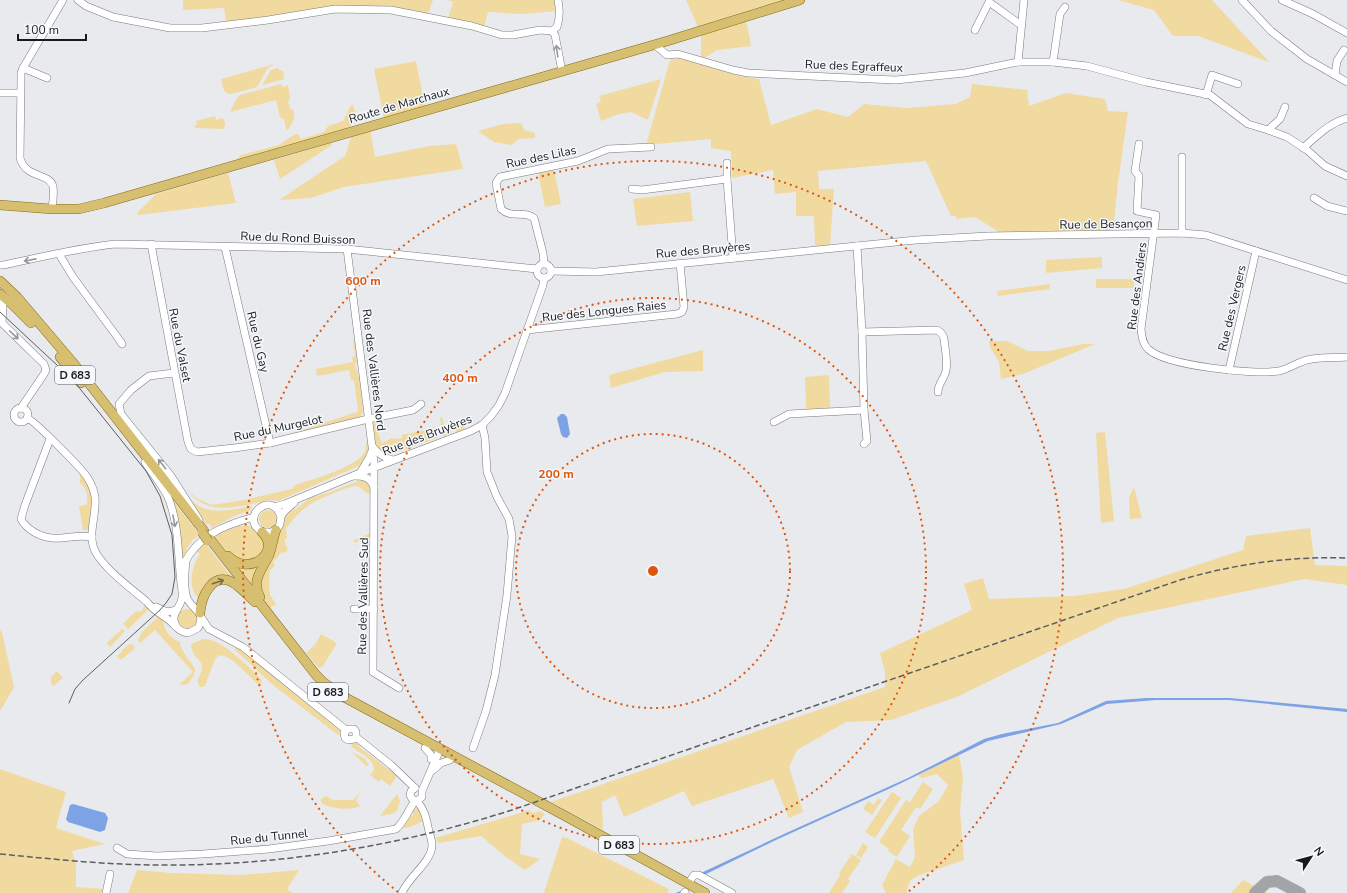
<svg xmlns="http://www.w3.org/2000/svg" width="1347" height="893" viewBox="0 0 1347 893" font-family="'Nunito Sans',sans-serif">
  <rect width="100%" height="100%" fill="#e8eaee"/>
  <g fill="#f1da9f">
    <path d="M183,0H433L428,14L396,9L342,6L226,22L224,8L183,10Z"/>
    <path d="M447,0H555L556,11L522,14L488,12L484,27L448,18L453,2Z"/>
    <path d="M686,0H785L698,27Z"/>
    <path d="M1118,0H1212L1269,62L1198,36H1173L1154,10Z"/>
    <path d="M743,21L747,24L751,46L717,50L704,58L701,57V34Z"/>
    <path d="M679,58L740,76L759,79L771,125L817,109L848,117L864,104L906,108L956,104L970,97L972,84L1027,90L1029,106L1066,93L1105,99L1108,111L1128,112L1118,183L1113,231L999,232L975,217L957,219L956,216H951L926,161L818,171L819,189H834L830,245L815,246L814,216H796V192L775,194L773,170L732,178L731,151L711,148V139L646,145L670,60Z"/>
    <path d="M416,61L425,107L384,118L374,69Z"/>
    <path d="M275,64L268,68L257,87L231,94C223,94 223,86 221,79Z"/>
    <path d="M278,68L279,70L283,71L284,79L262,85L271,70Z"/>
    <path d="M661,79L648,120L631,112L619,114L601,121L596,104L601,102L599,96Z"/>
    <path d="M281,84L283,87L288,85L290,98L288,102L291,110L293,109C296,117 293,122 288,130L286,129L284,119L280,117L276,100L230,112L237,98L240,95Z"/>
    <path d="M351,105H353L355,112L350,128L238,160V158L241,155L279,145L295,134H298L301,139L324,132L328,126L343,121Z"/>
    <path d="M215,116L216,120L223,118L225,123V126L224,129L195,128L194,126L197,125L196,121Z"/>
    <path d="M521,123L524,130L535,133V138L518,139L512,145L494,142L478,131L503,124Z"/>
    <path d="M370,129L375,157L429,146L456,144L463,169L344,187L311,198L279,200L345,156L352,134Z"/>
    <path d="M331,143L332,145L280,179L274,160Z"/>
    <path d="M554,170L561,204L545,207L538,173Z"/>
    <path d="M228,173L236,203L138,215V212L156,194Z"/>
    <path d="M690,192L693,221L637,226L633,199Z"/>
    <path d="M1102,257V268L1046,273V260Z"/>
    <rect x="1096" y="279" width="38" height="9"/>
    <path d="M1050,284V289L998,296L997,291Z"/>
    <path d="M353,341H355L357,361L355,364L360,381L363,411L360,418L298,434L293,433L357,412L358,410L354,380H351L349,370L317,376L316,369L353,362L352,357L355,356Z"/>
    <path d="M989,341H1007L1028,351H1049L1083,344H1095L1023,374L1001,379L999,362L990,347Z"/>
    <path d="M703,350V371L665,372L611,388L609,375Z"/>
    <path d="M829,375L830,408L806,409L805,377Z"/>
    <path d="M442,417L444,425L450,427L451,432L449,435L443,437L440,418Z"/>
    <path d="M374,420L383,421V423L376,424L378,433L382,443L392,438L397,439L402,438V435L435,428L438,438L386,456L377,448L371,424Z"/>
    <path d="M464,424L465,429L456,432L454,426Z"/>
    <path d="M1105,432L1114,521L1101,523L1096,433Z"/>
    <path d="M369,441C370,449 368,459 361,465L278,501C267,499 267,500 257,503C232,508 207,514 189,492L198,499L212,505L239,501L292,489L295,485C311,480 360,466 365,451C366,448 366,445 367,442Z"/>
    <path d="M81,474C97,494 92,506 89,530H83L79,506L85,505L87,503C88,495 87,489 80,483V475Z"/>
    <path d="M362,480L370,482L371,494L366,493C363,490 361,487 356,486C351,485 313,501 308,506C299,512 293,520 286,528L287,538L284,540L288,550L284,553L282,552L273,562L275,565L270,571L269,585L270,595L276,604L270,608C266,602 261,596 260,589C257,573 275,541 282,527C285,521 284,516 288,510C296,512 302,503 309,499C315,496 321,495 327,493C339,489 350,483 362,480Z"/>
    <path d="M177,482C182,488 187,497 193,502C210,516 231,510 251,506L252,508L249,511L234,516L212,528L209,524H206Z"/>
    <path d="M1134,487L1142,518L1130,519L1129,497Z"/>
    <path d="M170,497L199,534L197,536L198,537L192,540V542L186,549L188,552L183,562Z"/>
    <circle cx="268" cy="519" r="9"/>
    <path d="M238,526H250L265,540L262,555L250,562L231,557L215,537L216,535Z"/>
    <path d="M1310,528L1315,565L1347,566V585L1304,579L1118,618L959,696L891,720L846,722L797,750L789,767L803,812L789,818L773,779L692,806L684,791L624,817L615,795L602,802L603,830L551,802L885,687V672L880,653L972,610L964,584L983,578L989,599L1074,596L1124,589L1243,550L1246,536Z"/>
    <path d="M371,533V547H369L365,539L354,543V540Z"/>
    <path d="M203,543L204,544L205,543L233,579L226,578L200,599C186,589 192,565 200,554L195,550Z"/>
    <path d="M260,562L256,590L233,563Z"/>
    <path d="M144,606L148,610L128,629L123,624L135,612L142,611Z"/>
    <circle cx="187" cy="619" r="10"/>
    <path d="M158,617L163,619C164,630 169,638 180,642C181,654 195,665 195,670C195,674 190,681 188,684L183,685L178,682L181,683L193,672L155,630L140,643L138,640L142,632Z"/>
    <path d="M122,629L125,631L110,647L107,643Z"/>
    <path d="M0,630L2,632L14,687L0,711Z"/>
    <path d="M321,634L337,643L323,666L319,668L306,653L315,645Z"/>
    <path d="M203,639C221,638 248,666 261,679L262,684L260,686C251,679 234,658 224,656C220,654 218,656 215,659L205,686L202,687H200L197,681C210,657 193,664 191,644Z"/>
    <path d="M134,644L133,645L135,648L121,660L117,656L123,651L122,650L128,645Z"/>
    <path d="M235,648L240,649L338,727L341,731L342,734L338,735L273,685L235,650Z"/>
    <path d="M57,671L63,678L53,686L51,683V677Z"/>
    <path d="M353,742L359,744L358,746L397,776L390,786L381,779L379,782L370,775L374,770C374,758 360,754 352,747L351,745Z"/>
    <path d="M351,751L365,759L369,766H366Z"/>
    <path d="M959,755L963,777L960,810L964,860L917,876L910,881L906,893H886L882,885L896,859L910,867L915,857L913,829L919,816L939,801L948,785L937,774L922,778L918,775Z"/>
    <path d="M0,769L28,779L66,792L56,828L105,844L72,851L76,865V887L104,889V893H0Z"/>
    <path d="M923,782L933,789L920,809L916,807L901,830L910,836L897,857L888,851L889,849L879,842L906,800L910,802Z"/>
    <path d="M361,791L356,800L360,806C352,811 327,809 321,802V799L326,796L333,800H353Z"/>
    <path d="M892,792L901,798L875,838L865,832Z"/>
    <path d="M397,794L400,801L397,811L392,814L380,816Z"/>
    <path d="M878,798L882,800L872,815L863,809L868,801L874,805Z"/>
    <path d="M421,808L424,821L410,827L399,829L408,815L412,816L413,815L412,809Z"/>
    <path d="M530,810L532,813L540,811L545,814L540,820L522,824L520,854L540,859L525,870L506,857L481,836L439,843L435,838Z"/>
    <path d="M562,837L567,838L669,889L667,893H544Z"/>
    <path d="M863,843L868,847L861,858L856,855Z"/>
    <path d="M852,854L861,860L848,879L850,881L842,893H829L840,875L839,873Z"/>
    <path d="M137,870L172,873L241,875L299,870L287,889L293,893H128Z"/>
    <path d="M1243,880L1268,893H1231Z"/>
  </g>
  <g fill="#7da2e5">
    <path d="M561,414H564L567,417L570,434L567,438L563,437L561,434L557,418Z"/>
    <path d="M1147,698H1230L1347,709V712L1229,700H1156L1107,704L1061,724L988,741L893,787L778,839L704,875L701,873L784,834L908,778L984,739L1002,734L1058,723L1106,701Z"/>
    <path d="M73,804L105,813L108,818L105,830L100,832L68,822L66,819L70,805Z"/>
  </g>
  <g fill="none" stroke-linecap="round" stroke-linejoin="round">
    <path stroke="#7da2e5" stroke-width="1.5" d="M677,893L681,892"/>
    <path stroke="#a2a4a8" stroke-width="12" d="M1255,893L1267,882L1277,881L1300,893"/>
    <defs>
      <g id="minor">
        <path d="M78,0L86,6L113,17L170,28H202L268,20L335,9L391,10L472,26L502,35H513L540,30L552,31"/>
        <path d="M1242,0L1271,31L1307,59L1347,82"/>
        <path d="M1282,0L1313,14L1347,33"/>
        <path d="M975,30L989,2L1021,25"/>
        <path d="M552,31L555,35L562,71"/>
        <path d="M552,31L557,27C560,18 560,10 558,0"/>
        <path d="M655,45L667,55L678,54L733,70L748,73L872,79L896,80L965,73L1018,62H1053L1087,66L1146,82L1210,95L1248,124L1268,130L1287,137L1307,150L1325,166L1347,176"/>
        <path d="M1018,62L1024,0"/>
        <path d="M1053,62L1060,14L1065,7"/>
        <path d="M23,68L47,78"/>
        <path d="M1335,75L1337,61L1344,50"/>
        <path d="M0,93H20"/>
        <path d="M1206,95L1212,75L1238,84"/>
        <path d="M1268,130L1280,119L1285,107"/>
        <path d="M1139,144L1135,171L1139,176L1137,211L1156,215L1141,329C1142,336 1142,343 1148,349C1166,366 1254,375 1279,371C1289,369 1298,362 1307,360C1320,357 1334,358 1347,357"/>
        <path d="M1303,148C1317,136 1329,123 1347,118"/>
        <path d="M727,179V163"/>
        <path d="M632,189L642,190L727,179L733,258"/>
        <path d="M1314,198L1327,206L1347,211"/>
        <path d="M52,209C53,202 54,193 53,186C48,172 26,179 20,158L21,80V73L23,68L63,0"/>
        <path d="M1182,233V157"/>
        <path d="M151,244L188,442L191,449L197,452L234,448L270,443L368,419L413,410L421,404"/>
        <path d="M225,247L270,443"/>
        <path d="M347,249L374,462L373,672L399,688"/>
        <path d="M59,254L73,277L118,338L122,344"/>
        <path d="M544,263L543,253L534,218C524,210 512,219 501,209L496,183L500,177L578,161L608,149L651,147"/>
        <circle cx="544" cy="271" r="7"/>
        <path d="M0,265H4C41,257 78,248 115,244L347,249L537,269"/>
        <path d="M551,271L596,272L916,240L988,236L1182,233L1206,235L1347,280"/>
        <path d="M0,303L3,306L2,323L44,364L46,370L44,374L21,408"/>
        <path d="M527,330L677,314L682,312L684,307L680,263"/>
        <path d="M862,332L937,330C941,332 943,334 944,339C945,349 948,361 946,371C944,379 938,384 938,392"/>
        <path d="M1229,370L1256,251"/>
        <path d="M174,373L149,376L131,390L119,404L121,414L171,476L199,520"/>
        <circle cx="21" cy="415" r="7"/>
        <path d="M864,410L867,441L864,444"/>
        <path d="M27,418C34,420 82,469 87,477C91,483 94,490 95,497C97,515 87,534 95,551C104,569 132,589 147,602C156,614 167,616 175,626"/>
        <path d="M774,422L789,414L864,410L862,332L857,246"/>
        <path d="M50,439L25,505L21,519C24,525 29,529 34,532C56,545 70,533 92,537"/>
        <path d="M373,447C378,454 384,458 393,460"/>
        <path d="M145,462C152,473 161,484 167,495C178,519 178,548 180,573C180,582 183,589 182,598C181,606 173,612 174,620C175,628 181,632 188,633L198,628C207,612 192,610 187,598C183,587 185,571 186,560"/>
        <path d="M360,473L369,458L372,451"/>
        <path d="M354,476C364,476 370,477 374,487"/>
        <path d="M274,507L285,504L360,473L471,431L482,425L491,416L499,405L505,393L543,285L544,278"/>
        <path d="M281,517C272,488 239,518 261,531C265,533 271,533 275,530C281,527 280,522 281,517C283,511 289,507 294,503"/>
        <path d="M184,564C198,535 225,525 254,517"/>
        <path d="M156,607L167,612L177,610"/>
        <path d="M354,609H374"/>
        <path d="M201,617L209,629L243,647L346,730"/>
        <path d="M356,737L354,739L348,740L345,738L344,733L348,729H354L356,732V737L391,765L415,788"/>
        <path d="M425,748L431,755V759"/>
        <path d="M473,748L486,711L495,675L507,595L512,536L509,519L497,497L487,472L485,438L482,425"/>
        <path d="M433,770L441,763L450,760"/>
        <path d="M415,788L411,791L410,795L412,799L417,801L422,797V791L438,754V748"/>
        <path d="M117,848L127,854L157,856L203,854L269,849L328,841L396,829C405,821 408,810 415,801"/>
        <path d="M690,881L694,875H699L732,893"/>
        <path d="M106,893L110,874"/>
        <path d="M402,893C408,877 432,862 432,845C432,839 429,833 428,827C426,817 424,809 417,801"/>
        <path d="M684,893L685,892"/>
      </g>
      <g id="major">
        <path d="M0,205L52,209H79L104,203L664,42L800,0"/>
        <path d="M0,281L17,297L74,364L204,531"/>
        <path d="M0,294L11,303L31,323"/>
        <path d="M60,357L81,383"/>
        <path d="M210,539L316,675L323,682L344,697L569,818L705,893"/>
        <path d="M228,556C250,578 282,551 262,532"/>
        <path d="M260,597C251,580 262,570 269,555C272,547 273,538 276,530"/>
        <path d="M200,613C201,598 212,571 232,582C241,587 247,595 255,602"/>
      </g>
    </defs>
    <use href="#minor" stroke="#787a7e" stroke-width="8"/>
    <use href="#major" stroke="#836a15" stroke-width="10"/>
    <use href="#minor" stroke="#fff" stroke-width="7"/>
    <use href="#major" stroke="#d7bf71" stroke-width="9"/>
    <path stroke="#5d5e61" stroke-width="1" d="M0,312L73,380L146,471L160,496L172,535L175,577L172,594L166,603L160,610L83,680L75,689L69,703"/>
    <path stroke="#5d5e61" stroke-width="1.5" stroke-dasharray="6 3" stroke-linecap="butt" d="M0,854C53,859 107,865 160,865C281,866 400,846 515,809L1180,580C1235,564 1290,556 1347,558"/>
    <defs>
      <path id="major-bridge" d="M202,532L208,541"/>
    </defs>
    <use href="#major-bridge" stroke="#836a15" stroke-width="10" stroke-linecap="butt"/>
    <use href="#major-bridge" stroke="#d7bf71" stroke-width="9"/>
  </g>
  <defs><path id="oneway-shaft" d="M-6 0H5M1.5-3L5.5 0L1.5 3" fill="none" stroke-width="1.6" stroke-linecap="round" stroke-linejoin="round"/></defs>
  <g stroke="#979898">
    <use href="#oneway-shaft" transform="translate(557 51) rotate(-98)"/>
    <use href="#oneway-shaft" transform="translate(30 260) rotate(169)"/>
    <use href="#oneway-shaft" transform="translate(14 335) rotate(43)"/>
    <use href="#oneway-shaft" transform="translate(162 464) rotate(-129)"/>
    <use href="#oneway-shaft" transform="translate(174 521) rotate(80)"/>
  </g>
  <use stroke="#786c46" href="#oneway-shaft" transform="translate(218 582) rotate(-18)"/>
  <g fill="none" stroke="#de560d" stroke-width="2" stroke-dasharray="2 4">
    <circle cx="653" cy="571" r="137"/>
    <circle cx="653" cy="571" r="273"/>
    <path d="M398 892A410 410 0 1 1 908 892"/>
  </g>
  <g text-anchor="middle" stroke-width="3" stroke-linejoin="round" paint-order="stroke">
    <g fill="#f5f8fc" stroke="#5a5c5e" stroke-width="1">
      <rect x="55" y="366" width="40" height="18" rx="3"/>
      <rect x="308" y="683" width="40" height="18" rx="3"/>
      <rect x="599" y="836" width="40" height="18" rx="3"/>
    </g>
    <g font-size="11" font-weight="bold" fill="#18191b">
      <text x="75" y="379">D 683</text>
      <text x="328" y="696">D 683</text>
      <text x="619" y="849">D 683</text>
    </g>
    <g font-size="12" fill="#18191b" stroke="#f5f8fc">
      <text transform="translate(854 66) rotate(2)" y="4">Rue des Egraffeux</text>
      <text transform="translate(399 105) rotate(-16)" y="4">Route de Marchaux</text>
      <text transform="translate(541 157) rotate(-12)" y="4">Rue des Lilas</text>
      <text transform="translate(1106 224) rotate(-1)" y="4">Rue de Besançon</text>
      <text transform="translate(298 238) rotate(2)" y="4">Rue du Rond Buisson</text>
      <text transform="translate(703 250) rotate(-5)" y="4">Rue des Bruyères</text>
      <text transform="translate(1137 286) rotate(-83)" y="4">Rue des Andiers</text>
      <text transform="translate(1232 308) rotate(-77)" y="4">Rue des Vergers</text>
      <text transform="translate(604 311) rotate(-6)" y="4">Rue des Longues Raies</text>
      <text transform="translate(258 342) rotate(77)" y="4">Rue du Gay</text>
      <text transform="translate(180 345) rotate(79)" y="4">Rue du Valset</text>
      <text transform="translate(374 370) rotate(83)" y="4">Rue des Vallières Nord</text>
      <text transform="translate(278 428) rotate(-12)" y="4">Rue du Murgelot</text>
      <text transform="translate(427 435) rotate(-21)" y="4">Rue des Bruyères</text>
      <text transform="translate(363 596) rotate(-89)" y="4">Rue des Vallières Sud</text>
      <text transform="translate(269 837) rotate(-6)" y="4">Rue du Tunnel</text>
    </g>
  </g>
  <circle cx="653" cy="571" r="6" fill="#de560d" stroke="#f5f8fc" stroke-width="2"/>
  <g font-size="12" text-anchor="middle" font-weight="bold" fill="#de560d" stroke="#f5f8fc" stroke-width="3" stroke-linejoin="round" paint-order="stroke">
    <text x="363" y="285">600 m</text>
    <text x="460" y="382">400 m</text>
    <text x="556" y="478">200 m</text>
  </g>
  <g transform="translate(1311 857) rotate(54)" stroke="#f5f8fc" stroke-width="3" paint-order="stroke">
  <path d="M0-3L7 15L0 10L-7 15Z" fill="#18191b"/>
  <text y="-6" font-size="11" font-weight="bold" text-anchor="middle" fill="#18191b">N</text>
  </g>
  <path d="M18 34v6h68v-6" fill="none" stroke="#18191b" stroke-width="2"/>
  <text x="24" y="34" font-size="12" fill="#18191b" stroke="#f5f8fc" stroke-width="3" paint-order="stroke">100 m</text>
</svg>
